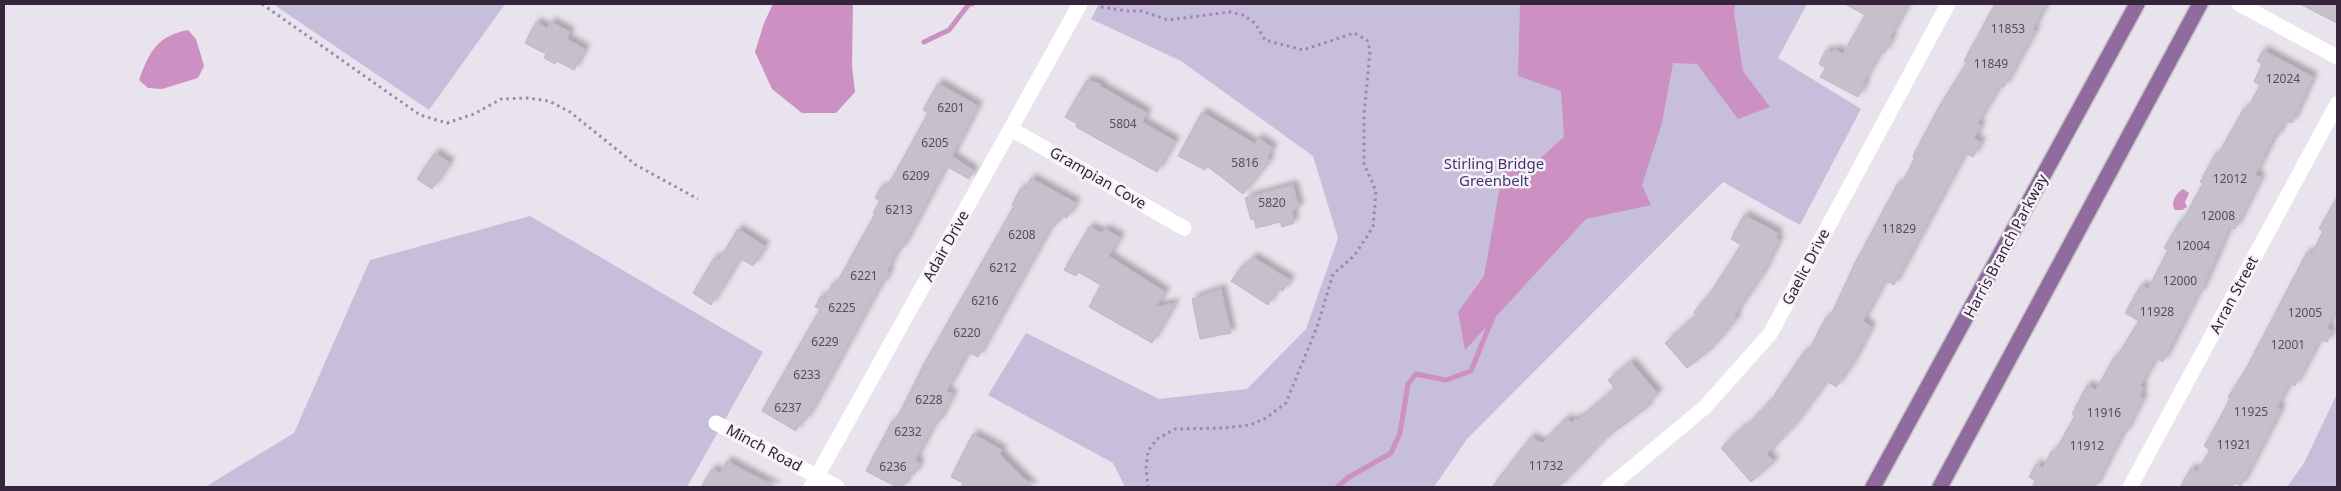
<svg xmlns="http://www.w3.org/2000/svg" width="2341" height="491" viewBox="0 0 2341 491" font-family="'Noto Sans',sans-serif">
  <defs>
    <filter id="shadow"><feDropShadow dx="4.5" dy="-4.5" stdDeviation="2.5" flood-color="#0004"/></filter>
  </defs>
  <rect width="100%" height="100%" fill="#e8e3ec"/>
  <g fill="#c6bedb">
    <path d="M273,4H505L429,110Z"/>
    <path d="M1099,4H1807L1778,58L1861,109L1800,225L1723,182L1467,439L1434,487H1125L1113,463L988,395L1026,333L1159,399L1247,389L1306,329L1338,238L1313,156L1181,61L1091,19Z"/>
    <path d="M530,216L763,352L687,487H205L294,433L370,260Z"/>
    <path d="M2337,394V487H2287L2304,463Z"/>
  </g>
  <g fill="#cc90c2">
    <path d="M773,4H853L852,66L855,92L836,113H802L772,89L755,52L764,23Z"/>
    <path d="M1520,4H1735L1734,14L1743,71L1770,107L1738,119L1697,64L1673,63L1662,123L1642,185L1651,205L1586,219L1465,350L1458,312L1484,276L1504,164L1535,163L1564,137L1561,91L1518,76Z"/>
    <path d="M188,30L196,39L204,66L198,78L162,89L148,88L139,80C149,52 157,36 188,30Z"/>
    <path d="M2183,189L2189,193L2185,202L2187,207L2182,210H2175C2170,203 2176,193 2183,189Z"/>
  </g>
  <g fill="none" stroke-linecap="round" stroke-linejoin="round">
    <g stroke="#cc90c2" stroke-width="5">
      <path d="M924,42L949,30L969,4H972"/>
      <path d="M1337,487L1349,477L1391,453L1400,433L1408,384L1416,374L1446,380L1471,371L1493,317"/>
    </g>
  </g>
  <g fill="#c7c0cc" stroke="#bfb6c5" filter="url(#shadow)">
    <path d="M1845,4H1908L1890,37L1892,38L1884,53L1881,51L1863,83L1865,84L1858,97L1820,77L1826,68L1819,64L1826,50L1832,53L1834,49L1843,54L1865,15Z"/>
    <path d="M1995,4H2046L2033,29L2035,31L2004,87L2000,85L1977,124L1981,126L1974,138L1981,142L1973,157L1966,153L1960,162L1894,285L1885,280L1863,321L1871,327L1852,364L1836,387L1827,381L1793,427L1767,454L1774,462L1751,482L1721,448L1743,427L1744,429L1776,395L1775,394L1805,351L1808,352L1826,317L1829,319L1855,263L1898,183L1901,185L1915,158L1913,157L1915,152L1939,107L1967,62L1964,61Z"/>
    <path d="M2300,4H2337V23Z"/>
    <path d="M536,22L547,28L551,22L570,32L567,39L585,49L574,70L557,61L555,64L544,58L546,54L525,43Z"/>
    <path d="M2263,50L2313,77L2292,123L2287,121L2285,125L2283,124L2277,137L2274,136L2255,175L2261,177L2235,229L2230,226L2200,294L2198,293L2163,362L2156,358L2140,386L2143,388L2140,396L2143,398L2125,433L2123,432L2095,487H2032L2035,481L2029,477L2036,464L2043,468L2051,452L2054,453L2075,416L2072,414L2087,385L2096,390L2114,357L2116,358L2139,321L2125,313L2141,285L2148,289L2168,250L2164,248L2180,221L2182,222L2203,183L2200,182L2215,154L2218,155L2244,108L2247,110L2260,85L2254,82L2262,64L2257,61Z"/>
    <path d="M1087,80L1101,84L1100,86L1147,113L1142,122L1175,141L1157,172L1076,127L1077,124L1065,117Z"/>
    <path d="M938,83L978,106L952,156L974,171L969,179L946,166L901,250L898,248L887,271L889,272L883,284L881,283L818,399L805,421L802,419L796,431L762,411L820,309L815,307L821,296L825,298L832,284L835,286L875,214L873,213L880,201L875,198L881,187L885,189L894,175L928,113L923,110Z"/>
    <path d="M1202,112L1255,144L1258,138L1273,148L1267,157L1270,160L1243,194L1207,166L1205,170L1178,156Z"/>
    <path d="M435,153L450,163L432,189L417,179Z"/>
    <path d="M1031,178L1076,203L1067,218L1061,215L1054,227L1051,226L978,357L968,352L946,391L953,394L938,423L935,422L915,460L920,463L914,475L910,473L903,487H897L866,471L892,421L895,422L924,364L1014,206L1012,205L1021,188L1025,190Z"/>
    <path d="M1293,185L1299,208L1292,210L1294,223L1282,227L1280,222L1256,228L1254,219L1251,220L1245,198Z"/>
    <path d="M2337,197V308L2327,328L2332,331L2327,342L2320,339L2295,386L2289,383L2277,407L2281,409L2241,486L2235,483L2232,487H2180L2191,468L2197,472L2210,450L2204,446L2221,416L2230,398L2228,397L2246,369L2307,252L2312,254L2323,231L2319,229Z"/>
    <path d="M1744,215L1778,233L1776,238L1779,240L1763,273L1734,316L1737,318L1711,349L1687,368L1665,343L1697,315L1694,312L1711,292L1741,245L1731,239Z"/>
    <path d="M1089,227L1102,233L1105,229L1120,237L1109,256L1165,292L1156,307L1175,303L1152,343L1089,307L1101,285L1078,272L1076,276L1064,270Z"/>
    <path d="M738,229L765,246L753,266L740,258L711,305L693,293L715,257L719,260Z"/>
    <path d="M1253,257L1290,280L1283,291L1278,288L1268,305L1231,281L1242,266L1244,267Z"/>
    <path d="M1221,289L1231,333L1200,339L1192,299Z"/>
    <path d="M1631,362L1658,394L1647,403L1649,406L1607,437L1559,487H1492L1531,437L1542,443L1567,418L1572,423L1576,418L1578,420L1615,389L1608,380Z"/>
    <path d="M973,434L1002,450L1000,454L1033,487H961L963,483L951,477Z"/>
    <path d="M727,461L776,487H701L712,469L720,473Z"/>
  </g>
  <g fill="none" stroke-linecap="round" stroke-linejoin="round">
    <defs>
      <g id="major">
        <path d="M1873,487L2137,4"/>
        <path d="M1940,487L2200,4"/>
      </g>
    </defs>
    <use href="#major" stroke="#c6c2c8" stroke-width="18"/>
    <g stroke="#a086ac" stroke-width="3" stroke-dasharray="2.5 4" stroke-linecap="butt">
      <path d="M262,4L420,115L447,123L474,114L501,99L527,98L549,101L570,112L636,165L698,199"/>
      <path d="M1101,7L1127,11H1142L1168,20L1230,12L1243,15L1255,23L1265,40L1303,50L1354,33L1367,40L1370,50L1364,115V164L1376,191L1373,227L1354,256L1333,274L1317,327L1286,403L1266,418L1250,425L1224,428L1175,429L1157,439L1148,451L1146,468L1148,487"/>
    </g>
    <g stroke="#fff" stroke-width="15">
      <path d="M2239,4L2337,57"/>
      <path d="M1011,129L1184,228"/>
      <path d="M716,423L837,487"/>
      <path d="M811,487L1080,4"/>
      <path d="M1609,487L1705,407L1770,334L1948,4"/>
      <path d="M2130,487L2337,104"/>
    </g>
    <use href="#major" stroke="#906b9d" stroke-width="15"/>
  </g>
  <g text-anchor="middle" stroke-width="5" stroke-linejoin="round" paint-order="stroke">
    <g font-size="12" fill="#5a4b5f">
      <text x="2008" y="33">11853</text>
      <text x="1991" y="68">11849</text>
      <text x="2283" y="83">12024</text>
      <text x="951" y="112">6201</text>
      <text x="1123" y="128">5804</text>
      <text x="935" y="147">6205</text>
      <text x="1245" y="167">5816</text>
      <text x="916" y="180">6209</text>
      <text x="2230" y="183">12012</text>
      <text x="1272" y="207">5820</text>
      <text x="899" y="214">6213</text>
      <text x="2218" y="220">12008</text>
      <text x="1899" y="233">11829</text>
      <text x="1022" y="239">6208</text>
      <text x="2193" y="250">12004</text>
      <text x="1003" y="272">6212</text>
      <text x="864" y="280">6221</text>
      <text x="2180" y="285">12000</text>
      <text x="985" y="305">6216</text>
      <text x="842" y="312">6225</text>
      <text x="2157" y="316">11928</text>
      <text x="2305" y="317">12005</text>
      <text x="967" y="337">6220</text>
      <text x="825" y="346">6229</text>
      <text x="2288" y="349">12001</text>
      <text x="807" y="379">6233</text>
      <text x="929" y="404">6228</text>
      <text x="788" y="412">6237</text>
      <text x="2251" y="416">11925</text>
      <text x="2104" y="417">11916</text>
      <text x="908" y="436">6232</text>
      <text x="2234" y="449">11921</text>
      <text x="2087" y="450">11912</text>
      <text x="1546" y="470">11732</text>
      <text x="893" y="471">6236</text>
    </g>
    <g font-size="15" fill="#49326f" stroke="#f6f3f8">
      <text x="1494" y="169">Stirling Bridge<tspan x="1494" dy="17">Greenbelt</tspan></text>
    </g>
    <g font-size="15" fill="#35243b" stroke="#f6f3f8">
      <text transform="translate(1098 178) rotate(30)" y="5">Grampian Cove</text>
      <text transform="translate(946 246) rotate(-61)" y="5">Adair Drive</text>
      <text transform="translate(2006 246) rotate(-62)" y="5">Harris Branch Parkway</text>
      <text transform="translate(1806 267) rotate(-62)" y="5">Gaelic Drive</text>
      <text transform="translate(2234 295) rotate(-62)" y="5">Arran Street</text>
      <text transform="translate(764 448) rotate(28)" y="5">Minch Road</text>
    </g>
  </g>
  <rect width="2341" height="491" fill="none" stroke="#35243b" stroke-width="10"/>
</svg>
